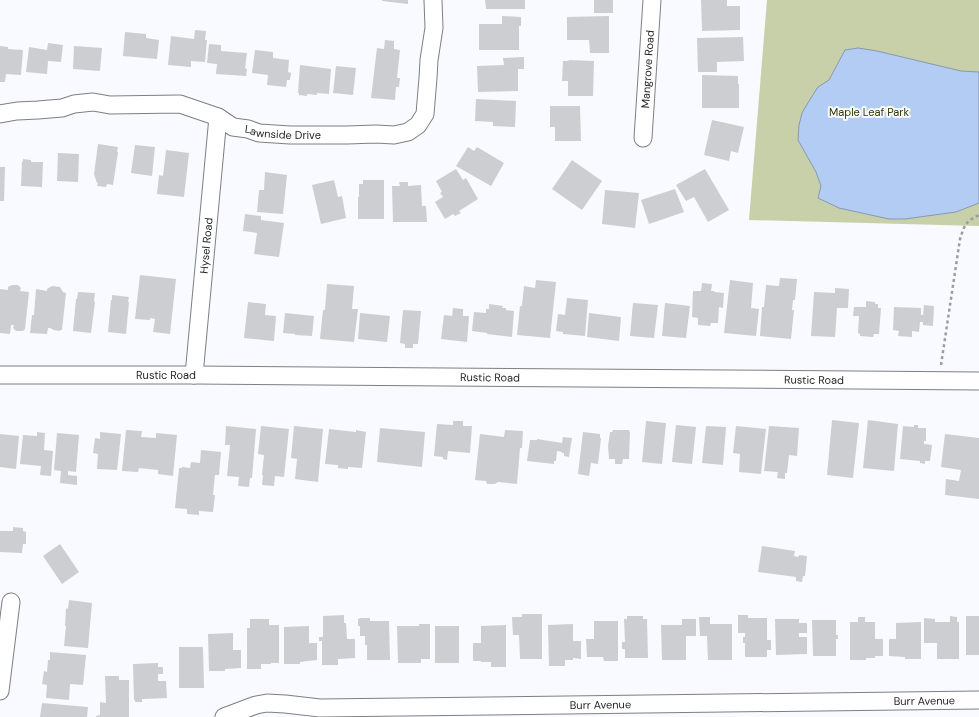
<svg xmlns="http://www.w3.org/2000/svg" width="979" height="717" viewBox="0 0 979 717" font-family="'DM Sans',sans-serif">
  <rect width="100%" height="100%" fill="#f8faff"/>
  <path fill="#c8d0a9" d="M767,0H979V226L749,220Z"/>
  <path fill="#b3ccf3" stroke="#8798b4" d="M858,48L877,51L961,71L979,72V203L956,212L905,219H889L839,208L818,198L821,186L816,172L798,140L799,125L802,113L809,101L818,87L829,80L845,50Z"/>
  <g fill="#ccced2">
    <path d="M382,0H408V4L382,1Z"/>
    <path d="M485,0H525V9H486Z"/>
    <rect x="594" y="0" width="19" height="13"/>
    <path d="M701,0H727V6H740V30L702,31Z"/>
    <path d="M502,16L521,17V26H519V50H479V24H502Z"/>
    <path d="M609,16V53H590L589,40H567V17Z"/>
    <path d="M195,30L206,31L205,40H207L205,62L191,61V67L168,65L171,36L194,39Z"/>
    <path d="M125,32L146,34V38L159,40L157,59L123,56Z"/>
    <path d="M743,37L744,61L717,62V72H698L697,38Z"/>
    <path d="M385,40L394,41V49L400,50L397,78H400L399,87H396L395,100L371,98L377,48L384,49Z"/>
    <path d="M48,43L63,45L61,62L48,61L47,74L26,72L29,47L47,50Z"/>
    <path d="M209,44L221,45V51L247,53L245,68L247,69L246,76L216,74L217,64L207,63Z"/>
    <path d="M0,46L8,47V49L23,50L21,75L6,74L5,82H0Z"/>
    <path d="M74,46L102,48L100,71L73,69Z"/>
    <path d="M255,50L273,52V58L289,60L288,72L291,73L290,80H287L286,87L267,85L268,75L252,73Z"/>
    <path d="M524,57V69H518V91L478,92L477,66L504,65L503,58Z"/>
    <path d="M569,60L594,61L593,96H568V81H562L563,61H568Z"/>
    <path d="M300,65L331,69L329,94L317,93V95L307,94V96L299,95V93H298Z"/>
    <path d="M336,66L356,68L353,95L333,93Z"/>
    <path d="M702,75L738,76V84H739V108H702Z"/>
    <path d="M476,99L516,101L515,127L493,126V122L475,121Z"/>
    <path d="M550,106H580L581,141H555V127H550Z"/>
    <path d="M712,120L744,127L738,153L731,151L729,161L704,155Z"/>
    <path d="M98,144L118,147L117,152H118L113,185L107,184L106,187L97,186L98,183H97L94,174Z"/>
    <path d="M135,145L155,147L152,176L131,173Z"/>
    <path d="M468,147L474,151L477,147L504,163L491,186L456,166Z"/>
    <path d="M166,150L189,153L184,197L157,194L159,175L163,176Z"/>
    <path d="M58,153L79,154L78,182L57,181Z"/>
    <path d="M23,159L31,160V162H43L42,187L21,186L22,162L23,161Z"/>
    <path d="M572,160L602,181L582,210L552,189Z"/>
    <path d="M0,167H5L4,201H0Z"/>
    <path d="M456,169L463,180L466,178L478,199L459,211L461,213L455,216L453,214L445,219L435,202L443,197L440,193L442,192L436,181Z"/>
    <path d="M705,169L729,210L708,222L694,197L686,201L676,185Z"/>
    <path d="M265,172L287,175L283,214L257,212L259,190H264Z"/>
    <path d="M334,180L338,197L342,196L346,218L321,224L312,185Z"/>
    <path d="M363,180H384V219H358V197H359V184H363Z"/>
    <path d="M399,182H408V186L421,185L422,206H426L427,222H393L392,186H400Z"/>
    <path d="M675,189L684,212L649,224L641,200Z"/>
    <path d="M605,190L639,193L635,228L602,224Z"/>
    <path d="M245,214L261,216V220L284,223L279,257L254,254L257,233L243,231Z"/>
    <path d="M140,275L176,279L170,334L153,332L155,319L150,318V320L135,319Z"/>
    <path d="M780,278L797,279L795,300H793L792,310H794L791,339L760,336L762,307H764L766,285L779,286Z"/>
    <path d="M536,280L556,282L550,338L517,335L520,306H522L524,286L535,288Z"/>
    <path d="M730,280L753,283L751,308L759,309L756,336L724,333Z"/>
    <path d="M702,283L712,284L711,291H715L714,292L724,293L723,308L719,307L718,323H711L710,326L698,325V318L692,317L693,291H701Z"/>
    <path d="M327,284L354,286L352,309H358L354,342L320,339L323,310H325Z"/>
    <path d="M12,285H18L21,288L20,291L29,292L25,329L23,331H16L13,328L14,325H11L10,334L0,333V289L8,290V287Z"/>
    <path d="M52,286L60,287L63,292L66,293L62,330H60V331L53,330V329H51V328H48L47,334L30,333L32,315H34L36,289L47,291V289Z"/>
    <path d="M835,288L849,289L848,308H837L835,337L811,336L814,292L835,293Z"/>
    <path d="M78,292L95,293L94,301L95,302L91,333L73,331L76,299H77Z"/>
    <path d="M112,295L129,297L128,302H129L126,334L108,332L111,300H112Z"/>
    <path d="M567,298L588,300L585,336L563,334V332L556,331L558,314L565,315Z"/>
    <path d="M866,301L875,302V304H878V308H881L879,334H874L873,337L860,336V334L858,333L859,316H853L854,307H866Z"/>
    <path d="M248,302L266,304L265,315L276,316L274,341L244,338Z"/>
    <path d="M633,303L658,305L654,338L630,336Z"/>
    <path d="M665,303L690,306L686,338L662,336Z"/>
    <path d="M489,304L503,306L502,308H506V310L514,311L512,337L487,334V333L472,331L474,312L486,313V309H489Z"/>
    <path d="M924,305L934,306L933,326L923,325V322H920L919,332L912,331V337L898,336L899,331L893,330L894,307L921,308V315H923Z"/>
    <path d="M453,308L463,309V316H469L467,342L441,339L444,315L452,316Z"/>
    <path d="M403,310L421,311L418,344H413V348H405V344L400,343Z"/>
    <path d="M285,313L314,316L312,336L295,335V334L283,333Z"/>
    <path d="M360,313L390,316L387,342L358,339Z"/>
    <path d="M589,313L621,317L619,341L587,337Z"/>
    <path d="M832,420L859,423L853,478L827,475Z"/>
    <path d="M868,420L898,424L894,471L863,468Z"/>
    <path d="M453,421H463V426H472L470,453L448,451L447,460L443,459V457L434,456L437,424L453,425Z"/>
    <path d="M646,421L666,423L662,464L642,462Z"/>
    <path d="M676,425L696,427L692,464L672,462Z"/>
    <path d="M914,425H918V428H926V441H924V444L932,445L930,461H925V464L920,463V461L900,459L903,426L914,427Z"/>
    <path d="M226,426L256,429L252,478H250L249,487L238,486L239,477L227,476L230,445H225Z"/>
    <path d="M261,426L289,429L284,477L275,476L274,486L262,485L263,475H262L264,455L258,454Z"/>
    <path d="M294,426L323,429L318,482L295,479L297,459L291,458Z"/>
    <path d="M706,426L726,427L723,465L702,463Z"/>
    <path d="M736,426L766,429L761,474L739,472L740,454L733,453Z"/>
    <path d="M769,426L799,428L797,456L789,455L787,473H785V479L777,478L778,472L764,471Z"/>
    <path d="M380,428L425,432L422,467L377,462Z"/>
    <path d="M329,429L356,432V430L366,432L362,468L348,467V469L338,468V465L325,464Z"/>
    <path d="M126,430L142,431L141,437L156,438V433L177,435L173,476L158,474V470L139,468L138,472L122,471Z"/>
    <path d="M505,430L523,431L522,448H520L517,484L498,482L495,484H487L486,481L475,480L480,434L504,437Z"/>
    <path d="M613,430H629L630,433L629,459H623L622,464H615V459H609L608,446L610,432H612Z"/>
    <path d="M37,432L45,433L44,450L53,451L51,476L40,475L41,466L20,464L23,435L37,436Z"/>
    <path d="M100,432L121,434L117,470L97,469L98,454L93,453L95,438L100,439Z"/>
    <path d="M583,432L600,434V438H601L598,464L591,463L589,476L578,474Z"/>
    <path d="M57,433L79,435L76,472L68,471V475L77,476V485L60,483L61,471L54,470Z"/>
    <path d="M0,434L19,436L16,469L0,467Z"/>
    <path d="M945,434L979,438V499L945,495L946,479L959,481L961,470L941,467Z"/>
    <path d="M563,437L572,438L569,457L564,456V453H562V452L557,451L556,461H554V464L527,461L530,440H537V439L562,443Z"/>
    <path d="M201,450L221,452L219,475H215L213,495H215L213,512L199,511V515L187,514V509L175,508L179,468H182V467L190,468L191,462L200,463Z"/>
    <path d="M13,527L23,528V531L26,532V544H23L22,553L0,552V531H13Z"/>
    <path d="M60,544L79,572L62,584L43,556Z"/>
    <path d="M762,546L795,551L794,556L798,557L799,555L807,556L805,576H803L802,582L796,581V577L758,572Z"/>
    <path d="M69,600L92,603L88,648L64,646L66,626H65L66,608L68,609Z"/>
    <path d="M522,614H542V659H520L519,635H513L512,617H522Z"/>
    <path d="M344,615V623H346L347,639H355V658L338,659V665H322V641H319V637H323V616Z"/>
    <path d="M738,615H748V618H767V640H771V650H767V657H745V643H743V637H745V633H738Z"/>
    <path d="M627,616H643V619H647L648,658H625V649H622V642H625L624,619H627Z"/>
    <path d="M950,616L957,617V622H959V659H937V643H924V618L935,619V622H950Z"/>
    <rect x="966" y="616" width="13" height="39"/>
    <path d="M699,617H710V624H732V660H708L707,636H700Z"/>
    <path d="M858,617H865V622H875V639H883V656H875V658H866V660H850V622H858Z"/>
    <path d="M360,618H370V621H389L390,660H367V645H365V636H360V626H358V619Z"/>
    <path d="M250,619H269V625H279V663H271V664H261V669H247V628H250Z"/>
    <path d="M682,619H696V636H686V660H662L661,625H682Z"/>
    <path d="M775,619H799V623H807V633H799V637H807V654L776,655Z"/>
    <path d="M812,620H836V635H838V639H836V656H813Z"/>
    <path d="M594,621H618V661H604L603,657H587L586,639H594Z"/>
    <path d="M921,622V659H905V657L889,656V639H896V623Z"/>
    <path d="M419,624H430V659H421V663H398L397,626H419Z"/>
    <path d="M573,624V641H581V659L573,658V660H565V666H549L548,625Z"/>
    <path d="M506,625V667H491V662H481V661H473V643H481V626Z"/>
    <path d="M309,626V643H317V660L300,662V664H284V627Z"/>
    <rect x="435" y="626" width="24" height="37"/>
    <path d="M233,633V650H241V668L225,669V671H209L208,634Z"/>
    <path d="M179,647H203L204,688H179Z"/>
    <path d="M50,652L86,655L83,685L70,684L69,700L46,698L47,685L42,684L44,671L47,672L48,660H50Z"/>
    <path d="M158,663V667H163V674H158V681H166L167,698L142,699V702H135V700H134L133,664Z"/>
    <path d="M105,676H119V680H129V717H96V716L100,715V702L106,703Z"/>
    <path d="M42,703L88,707L87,717H40Z"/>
  </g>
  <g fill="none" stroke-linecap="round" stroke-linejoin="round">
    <defs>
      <g id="street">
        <path id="s1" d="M0,114L17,111L38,110L62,108L74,104L93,102L110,105L180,104L218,117L233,127L248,129L259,133L290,135H347L376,134L394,135L408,132L418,125L425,114L428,78L429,60L434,28L433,0"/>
        <path id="s2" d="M643,138L652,0"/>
        <path id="s3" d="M0,375H194L979,381"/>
        <path id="s4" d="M194,375L218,117"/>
        <path d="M0,691L11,602"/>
        <path id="s5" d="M224,717L256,705L267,703L285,704L320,708L979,700"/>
      </g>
    </defs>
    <use href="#street" stroke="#7e7f83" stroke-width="19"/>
    <path stroke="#9a9c9f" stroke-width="2.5" stroke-dasharray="3 3" stroke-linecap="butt" d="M941,365L960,239C965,224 965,222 979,215"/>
    <use href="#street" stroke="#fff" stroke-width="17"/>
  </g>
  <g text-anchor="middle" stroke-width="4" stroke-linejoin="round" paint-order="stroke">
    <g font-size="11" fill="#1f2022" stroke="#f8faff">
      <text dy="4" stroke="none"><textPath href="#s2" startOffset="69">Mangrove Road</textPath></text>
      <text dy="4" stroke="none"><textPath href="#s1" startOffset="290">Lawnside Drive</textPath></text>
      <text dy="4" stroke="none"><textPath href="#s4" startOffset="130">Hysel Road</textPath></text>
      <text dy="4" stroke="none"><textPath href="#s3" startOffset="166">Rustic Road</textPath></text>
      <text dy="4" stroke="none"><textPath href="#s3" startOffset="490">Rustic Road</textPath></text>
      <text dy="4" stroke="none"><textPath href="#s3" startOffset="814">Rustic Road</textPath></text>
      <text dy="4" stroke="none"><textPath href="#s5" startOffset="703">Burr Avenue</textPath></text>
      <text dy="4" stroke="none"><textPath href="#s5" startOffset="379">Burr Avenue</textPath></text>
    </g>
    <g font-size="11" fill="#333a04" stroke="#f8faff">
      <text x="869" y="116">Maple Leaf Park</text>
    </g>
  </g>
</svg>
